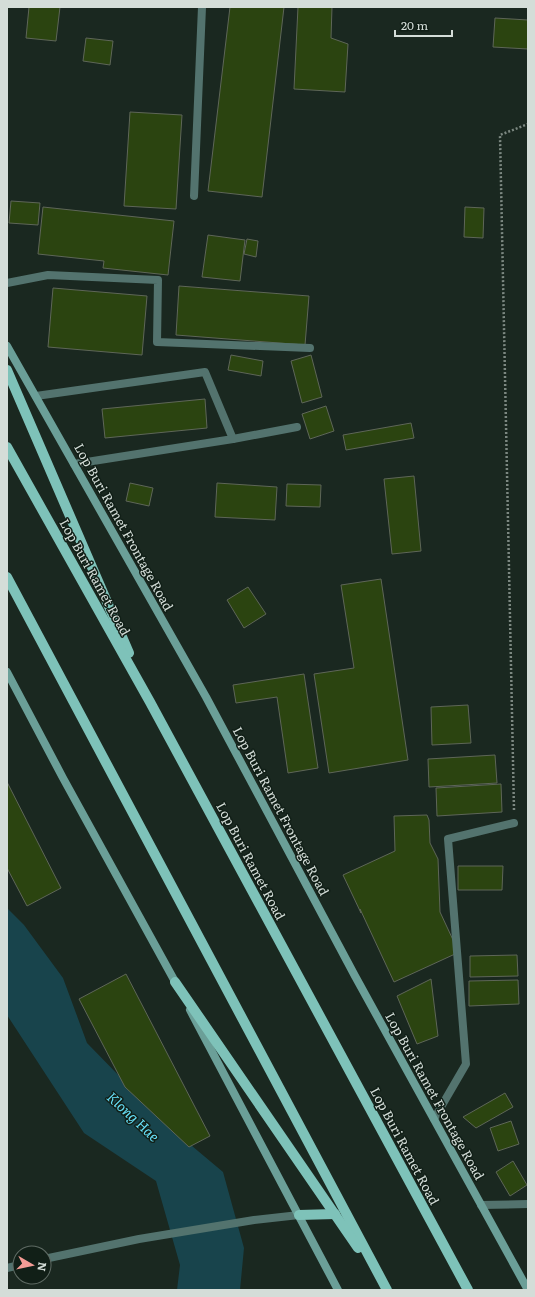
<svg xmlns="http://www.w3.org/2000/svg" width="535" height="1297" viewBox="0 0 535 1297" font-family="Literata,serif">
  <rect width="100%" height="100%" fill="#1a2820"/>
  <path fill="#18444c" d="M7,908L24,925L63,978L87,1043L167,1125L223,1172L244,1248L240,1290H177L180,1265L156,1181L84,1133L7,1015Z"/>
  <g fill="#2b4410" stroke="#5e6658">
    <path d="M29,7H60L56,41L26,38Z"/>
    <path d="M230,7H284L262,197L208,191Z"/>
    <path d="M298,7H332L331,38L348,44L345,92L294,89Z"/>
    <path d="M495,18L528,20V49L493,47Z"/>
    <path d="M86,38L113,41L110,65L83,61Z"/>
    <path d="M130,112L182,115L176,209L124,206Z"/>
    <path d="M11,201L40,203L38,225L9,223Z"/>
    <path d="M43,207L174,221L168,275L103,268L104,261L38,254Z"/>
    <path d="M465,207L484,208L483,238L464,237Z"/>
    <path d="M208,235L245,240L240,281L202,277Z"/>
    <path d="M247,239L258,241L256,257L244,254Z"/>
    <path d="M179,286L309,296L305,345L176,335Z"/>
    <path d="M53,288L147,296L142,355L48,347Z"/>
    <path d="M231,355L263,361L261,376L228,370Z"/>
    <path d="M311,355L322,397L302,403L291,361Z"/>
    <path d="M205,399L207,428L105,438L102,409Z"/>
    <path d="M326,406L334,431L310,439L302,414Z"/>
    <path d="M411,423L414,438L346,450L343,435Z"/>
    <path d="M414,476L421,551L392,554L384,479Z"/>
    <path d="M130,483L153,488L149,506L126,501Z"/>
    <path d="M217,483L277,487L275,520L215,517Z"/>
    <path d="M287,484L321,485L320,507L286,506Z"/>
    <path d="M381,579L408,760L329,773L314,674L354,668L341,585Z"/>
    <path d="M248,587L266,614L244,628L227,600Z"/>
    <path d="M304,674L318,768L288,773L277,697L236,703L233,685Z"/>
    <path d="M468,705L471,743L432,745L431,707Z"/>
    <path d="M495,755L497,783L429,787L428,759Z"/>
    <path d="M7,782L61,888L27,906L7,868Z"/>
    <path d="M501,784L502,812L437,816L436,788Z"/>
    <path d="M427,815L429,820L430,843L438,859L440,912L454,942L455,954L394,982L360,909L361,913L343,875L395,851L394,816Z"/>
    <path d="M458,866H503L502,890H458Z"/>
    <path d="M517,955L518,976L470,977V956Z"/>
    <path d="M126,974L210,1136L189,1147L125,1087L79,999Z"/>
    <path d="M431,979L438,1036L417,1044L397,996Z"/>
    <path d="M518,980L519,1004L469,1006V981Z"/>
    <path d="M505,1093L513,1107L476,1128L463,1117Z"/>
    <path d="M511,1121L519,1144L498,1151L490,1128Z"/>
    <path d="M513,1161L527,1185L510,1196L496,1172Z"/>
  </g>
  <g fill="none" stroke-linecap="round" stroke-linejoin="round">
    <path stroke="#7c8881" stroke-width="2.5" stroke-dasharray="2 2" stroke-linecap="butt" d="M514,810L500,135L528,124"/>
    <g stroke="#53736e" stroke-width="8">
      <path d="M7,283L48,275L158,280L157,342L310,348"/>
      <path d="M36,396L205,372L233,439L74,464"/>
      <path d="M233,439L297,427"/>
    </g>
    <g stroke="#53736e" stroke-width="8">
      <path d="M194,196L202,7"/>
      <path d="M434,1119L466,1064L448,839L514,823"/>
      <path d="M481,1205L528,1204"/>
    </g>
    <g stroke="#53736e" stroke-width="8">
      <path d="M44,1259L139,1239L254,1220L299,1215"/>
      <path d="M7,1268L20,1265"/>
    </g>
    <g stroke="#6b9f98" stroke-width="8">
      <path d="M7,346L206,697L355,976L528,1290"/>
      <path d="M7,672L63,778L178,987"/>
      <path d="M190,1010L338,1290"/>
    </g>
    <g stroke="#7ec2b9" stroke-width="10">
      <path d="M7,370L129,653"/>
      <path d="M7,447L150,702L468,1290"/>
      <path d="M7,577L387,1290"/>
      <path d="M175,982L358,1248"/>
      <path d="M299,1215L335,1214"/>
    </g>
  </g>
  <g text-anchor="middle" stroke-width="3" stroke-linejoin="round" paint-order="stroke">
    <g font-size="13" fill="#d4ddd8" stroke="#111f17">
      <text transform="translate(124 527) rotate(61)" y="5">Lop Buri Ramet Frontage Road</text>
      <text transform="translate(95 577) rotate(61)" y="5">Lop Buri Ramet Road</text>
      <text transform="translate(281 811) rotate(62)" y="5">Lop Buri Ramet Frontage Road</text>
      <text transform="translate(251 861) rotate(62)" y="5">Lop Buri Ramet Road</text>
      <text transform="translate(435 1096) rotate(61)" y="5">Lop Buri Ramet Frontage Road</text>
      <text transform="translate(405 1146) rotate(62)" y="5">Lop Buri Ramet Road</text>
    </g>
    <g font-size="14" font-style="italic" fill="#66dff7" stroke="#111f17">
      <text transform="translate(133 1117) rotate(43)" y="5">Klong Hae</text>
    </g>
  </g>
  <rect width="535" height="1297" fill="none" stroke="#d4ddd8" stroke-width="16"/>
  <g transform="translate(32 1265) rotate(99)"><circle r="19" fill="#111f17" stroke="#5f6b64"/>
  <path d="M0-3L7 15L0 10L-7 15Z" fill="#f59c96"/>
  <text y="-6" font-size="11" font-weight="bold" text-anchor="middle" fill="#d4ddd8">N</text>
  </g>
  <path d="M395 30v6h57v-6" fill="none" stroke="#d4ddd8" stroke-width="2"/>
  <text x="401" y="30" font-size="12" fill="#d4ddd8" stroke="#111f17" stroke-width="3" paint-order="stroke">20 m</text>
</svg>
